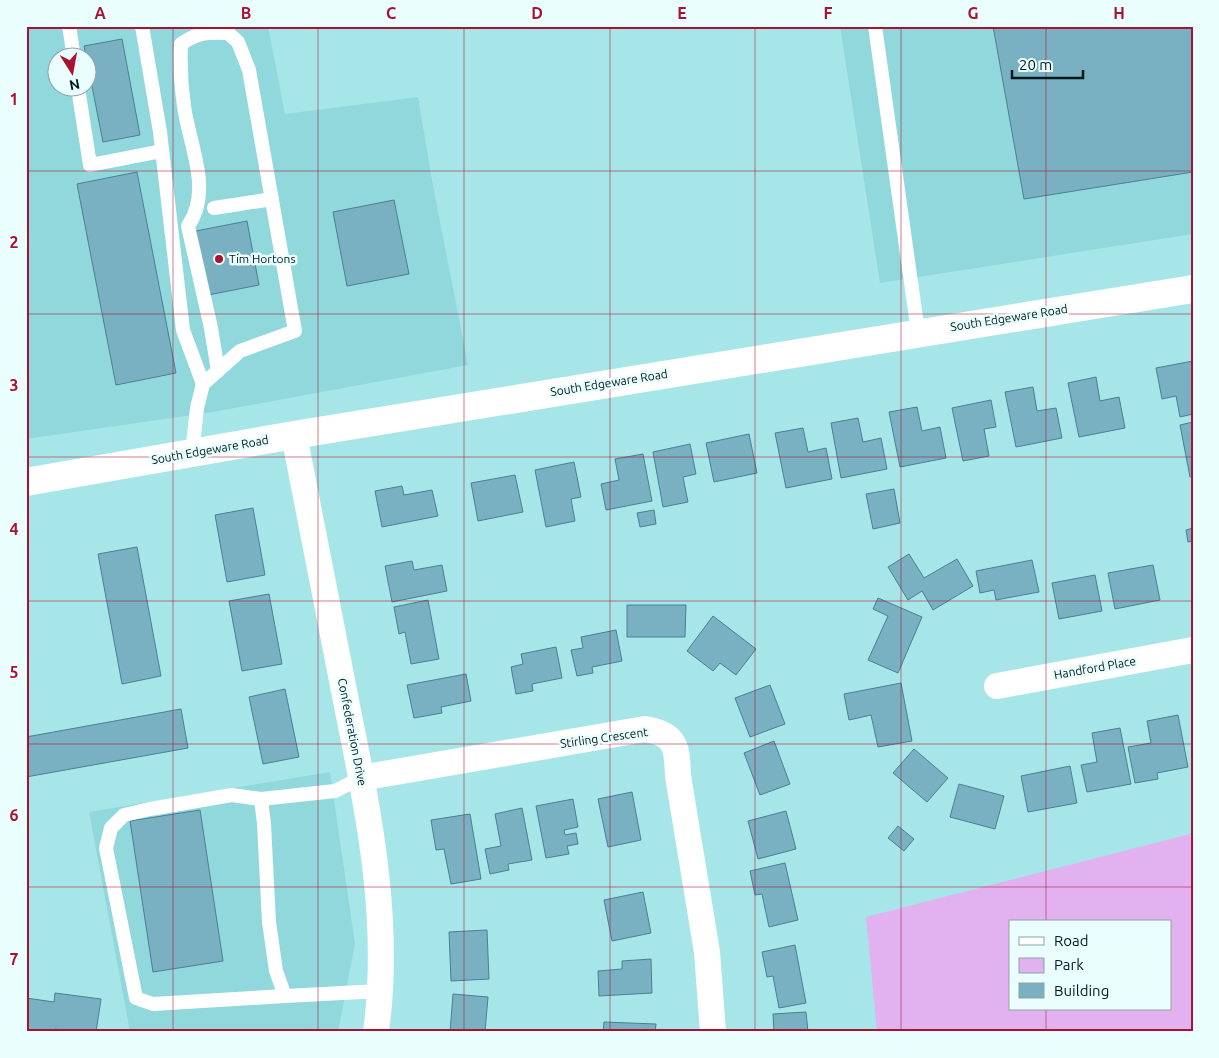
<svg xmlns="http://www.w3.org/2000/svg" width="1219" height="1058" viewBox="0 0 1219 1058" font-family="Ubuntu,sans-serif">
  <rect width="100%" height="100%" fill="#a7e6e8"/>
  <g fill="#90d8db" fill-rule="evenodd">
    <path d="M26,26H172L173,29L193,26H268L285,114L418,97L433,186L468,365L213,412L26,439ZM58,58H88V88H58Z"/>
    <path d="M840,26H1193V234L880,283Z"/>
    <path d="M330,772L355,944L338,1032H130L89,812Z"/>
  </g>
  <path fill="#e2b2f0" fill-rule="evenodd" d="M1190,834L1193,853V1032H877L866,917ZM1010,922H1170V1009H1010Z"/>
  <g fill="#79b1c2" stroke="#488090">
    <path d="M993,26H1193V172L1024,199Z"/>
    <path d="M122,39L140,135L103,142L84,46Z"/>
    <path d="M137,172L176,373L116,385L77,184Z"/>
    <path d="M394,200L409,274L347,286L333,212Z"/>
    <path d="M247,221L259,285L208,295L196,231Z"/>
    <path d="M1193,361V414L1180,417L1176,396L1162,399L1156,368Z"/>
    <path d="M1096,377L1100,401L1119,397L1125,428L1079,437L1068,383Z"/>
    <path d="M1033,387L1037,411L1056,408L1062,438L1016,447L1005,392Z"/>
    <path d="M991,400L996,427L984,429L989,456L963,461L952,408Z"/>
    <path d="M917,407L922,431L940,427L946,458L900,467L889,412Z"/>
    <path d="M858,418L863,442L881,438L887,469L841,478L831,423Z"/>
    <path d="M1193,422V476L1190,477L1180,425Z"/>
    <path d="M803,428L808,452L826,448L832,479L786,488L775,433Z"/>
    <path d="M749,434L757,473L714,482L706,443Z"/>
    <path d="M690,444L696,474L683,477L688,502L663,507L653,452Z"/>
    <path d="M643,454L652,501L606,510L601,484L619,480L615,459Z"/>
    <path d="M574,462L581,497L571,499L575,521L546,527L535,470Z"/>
    <path d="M515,475L523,512L478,521L471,483Z"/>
    <path d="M402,486L404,495L432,490L438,516L382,527L375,491Z"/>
    <path d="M894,489L900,523L873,529L866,494Z"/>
    <path d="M253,508L265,575L227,582L215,515Z"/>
    <path d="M654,510L656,524L640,527L637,513Z"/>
    <path d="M1193,528V541L1188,542L1186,530Z"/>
    <path d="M137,547L161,676L122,684L98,554Z"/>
    <path d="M909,554L924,578L957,559L973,586L933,610L922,591L908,600L888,567Z"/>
    <path d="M1032,560L1039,592L996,600L994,590L980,593L976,571Z"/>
    <path d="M412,561L414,570L442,565L447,591L392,602L385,566Z"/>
    <path d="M1153,565L1160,600L1115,609L1108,573Z"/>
    <path d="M1095,575L1102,611L1059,619L1052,583Z"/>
    <path d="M269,594L282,664L242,671L229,601Z"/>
    <path d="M878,598L922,617L898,673L868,660L888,616L873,609Z"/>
    <path d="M428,600L439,659L411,664L405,632L399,634L394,607Z"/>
    <path d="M627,605H686L685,637H627Z"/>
    <path d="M713,616L756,649L736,675L720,663L713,671L687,651Z"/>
    <path d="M616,630L622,661L592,667L593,673L577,676L571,650L583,648L581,637Z"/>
    <path d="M556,647L562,678L532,684L533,691L516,694L511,667L523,664L521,654Z"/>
    <path d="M466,674L471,701L441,707L442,713L414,718L407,685Z"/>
    <path d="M901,683L912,741L878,747L871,715L849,720L844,694Z"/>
    <path d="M770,685L785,724L750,737L735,698Z"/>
    <path d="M285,689L299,757L263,764L249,697Z"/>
    <path d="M181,709L188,748L26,777V737Z"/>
    <path d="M1178,715L1188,767L1157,773L1158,779L1135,783L1128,747L1151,743L1147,721Z"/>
    <path d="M1120,728L1131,784L1087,792L1081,765L1097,762L1092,733Z"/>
    <path d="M774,741L790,784L760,795L744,753Z"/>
    <path d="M914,749L948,778L927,802L893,773Z"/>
    <path d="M1070,766L1077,803L1028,812L1021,776Z"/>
    <path d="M959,784L1004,796L995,829L950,817Z"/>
    <path d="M632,792L641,840L608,847L598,799Z"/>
    <path d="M573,799L578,827L564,830L565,835L576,833L578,844L567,846L569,854L546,858L536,806Z"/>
    <path d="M522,808L532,860L508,864L509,870L490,874L485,849L501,846L495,814Z"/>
    <path d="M200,810L223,961L153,972L130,821Z"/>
    <path d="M786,811L796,849L758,859L748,821Z"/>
    <path d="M470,814L481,879L451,884L444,849L436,850L431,820Z"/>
    <path d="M898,826L914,839L904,851L888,838Z"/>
    <path d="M785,863L798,920L769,927L762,894L755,895L750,871Z"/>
    <path d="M643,892L651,933L612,941L604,900Z"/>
    <path d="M487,930L489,979L451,981L449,932Z"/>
    <path d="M795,945L806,1003L779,1008L773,976L767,977L762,952Z"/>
    <path d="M651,959L652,993L599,996L598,971L622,969V961Z"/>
    <path d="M55,993L101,999L96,1032H72L55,1029V1032H26V998L54,1002Z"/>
    <path d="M453,994L488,997L485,1032H450Z"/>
    <path d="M806,1012L808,1032H774L773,1014Z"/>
    <path d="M604,1022L656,1024L655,1032H603Z"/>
  </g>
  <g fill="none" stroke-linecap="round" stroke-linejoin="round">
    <g stroke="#fff" stroke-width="14">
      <path d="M69,26L74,58"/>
      <path d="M142,26L160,132L183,330L203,384"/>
      <path d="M875,26L918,332"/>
      <path d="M78,88L90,165L162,151"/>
      <path d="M214,208L272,199"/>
      <path d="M192,453L197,408L203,384L240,351L295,331L249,70L238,42L228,33C208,32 198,32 181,44C180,64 181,85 184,106C189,145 213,190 188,226L211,328L218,371"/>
      <path d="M361,778L335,791L261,799L264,824L269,922L276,971L285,996L380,991"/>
      <path d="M261,799L232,795L150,809L124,815L111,828L106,848L136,998L153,1004L285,996"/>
    </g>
    <g stroke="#fff" stroke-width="26">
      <path d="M294,435C312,525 329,616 347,706C369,815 391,920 376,1032"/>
      <path d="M997,686L1193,650"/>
      <path d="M361,778L645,729C677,734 677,748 678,776L707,952L713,1032"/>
    </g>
    <path stroke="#fff" stroke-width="28" d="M26,482L294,435L1193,289"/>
  </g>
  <path fill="none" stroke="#a91232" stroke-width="1" stroke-opacity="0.55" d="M173,26V1032M318,26V1032M464,26V1032M610,26V1032M755,26V1032M901,26V1032M1046,26V922M26,171H1193M26,314H1193M26,457H1193M26,601H1193M26,744H1193M26,887H1193M1046,1009V1032"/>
  <circle fill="#a91232" stroke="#ebfefe" stroke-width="2" cx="219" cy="259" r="5"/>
  <g text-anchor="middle" stroke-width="5" stroke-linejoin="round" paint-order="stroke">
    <g font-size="12" fill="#01191a" stroke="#ebfefe" text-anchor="start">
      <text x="229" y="263">Tim Hortons</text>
    </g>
    <g font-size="12" fill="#01191a" stroke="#ebfefe">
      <text transform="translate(1009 318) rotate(-9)" y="4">South Edgeware Road</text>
      <text transform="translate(609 383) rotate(-9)" y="4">South Edgeware Road</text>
      <text transform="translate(210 450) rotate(-10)" y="4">South Edgeware Road</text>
      <text transform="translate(1095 668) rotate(-10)" y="4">Handford Place</text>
      <text transform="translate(352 732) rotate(79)" y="4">Confederation Drive</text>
      <text transform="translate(604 738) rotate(-8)" y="4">Stirling Crescent</text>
    </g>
  </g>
  <rect width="1219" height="1058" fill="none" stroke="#ebfefe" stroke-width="55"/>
  <rect x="1009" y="920" width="162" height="90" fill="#ebfefe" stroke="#8da2a3"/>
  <rect x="1019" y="937" width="25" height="8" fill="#ffffff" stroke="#8da2a3"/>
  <text x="1054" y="946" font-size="15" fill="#01191a">Road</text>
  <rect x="1019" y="958" width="25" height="15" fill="#e2b2f0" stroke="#8da2a3"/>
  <text x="1054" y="970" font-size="15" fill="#01191a">Park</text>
  <rect x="1019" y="983" width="25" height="15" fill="#79b1c2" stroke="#8da2a3"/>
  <text x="1054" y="996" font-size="15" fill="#01191a">Building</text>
  <g transform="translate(72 72) rotate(169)"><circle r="24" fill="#ebfefe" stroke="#8da2a3"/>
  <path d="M0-4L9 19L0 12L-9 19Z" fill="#a91232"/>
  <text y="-8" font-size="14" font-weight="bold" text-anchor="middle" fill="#01191a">N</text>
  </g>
  <path d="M1012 70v8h71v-8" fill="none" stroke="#01191a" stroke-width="2.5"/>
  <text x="1019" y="70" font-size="15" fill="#01191a" stroke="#ebfefe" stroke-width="4" paint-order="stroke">20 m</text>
  <rect x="28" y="28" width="1164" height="1002" fill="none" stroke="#a91232" stroke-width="2"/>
  <g font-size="16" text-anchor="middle" font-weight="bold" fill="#a91232">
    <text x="100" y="19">A</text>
    <text x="246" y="19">B</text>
    <text x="391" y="19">C</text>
    <text x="537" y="19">D</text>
    <text x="682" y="19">E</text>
    <text x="828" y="19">F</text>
    <text x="973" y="19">G</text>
    <text x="1119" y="19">H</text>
    <text x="14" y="105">1</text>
    <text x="14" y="248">2</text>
    <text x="14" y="391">3</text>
    <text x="14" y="535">4</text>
    <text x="14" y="678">5</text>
    <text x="14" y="821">6</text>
    <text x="14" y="965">7</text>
  </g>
</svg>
